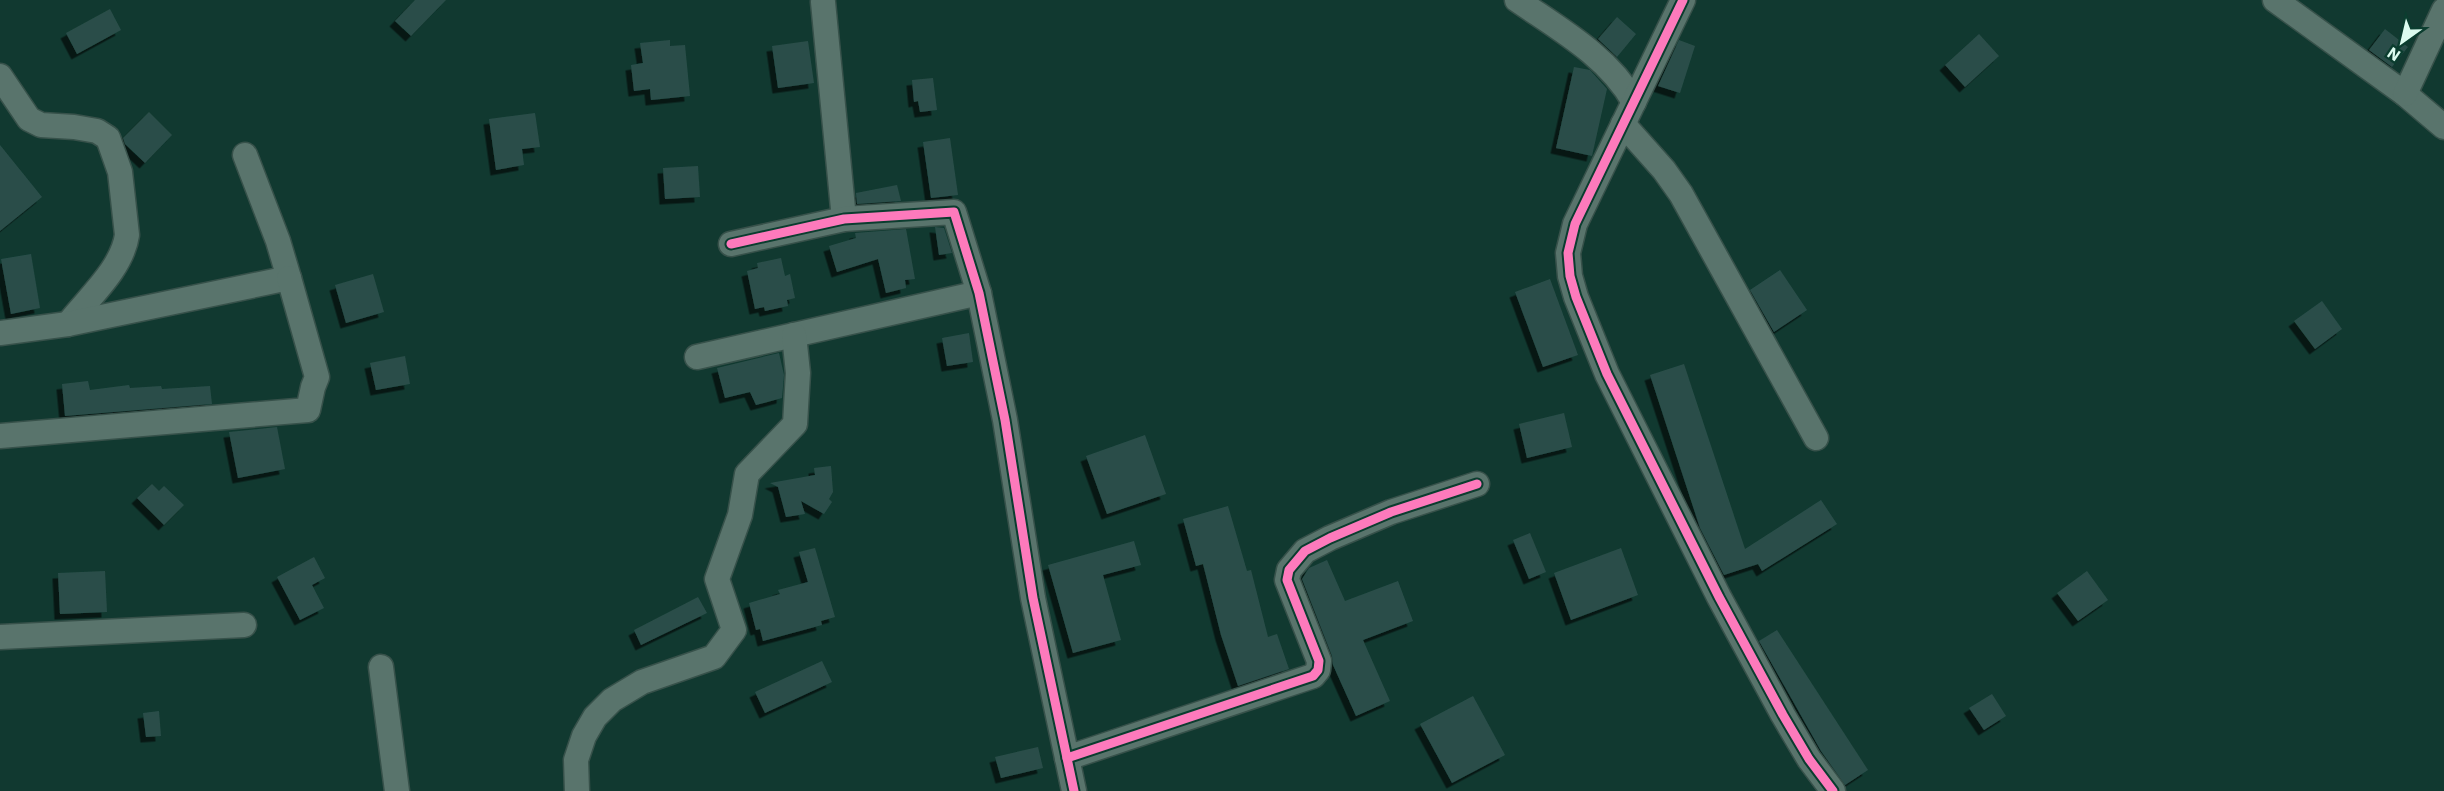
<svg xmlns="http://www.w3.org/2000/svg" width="2444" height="791" viewBox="0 0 2444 791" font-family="'IBM Plex Sans',sans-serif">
  <defs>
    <filter id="shadow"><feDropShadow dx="-5.5" dy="5.5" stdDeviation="0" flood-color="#0009"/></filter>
  </defs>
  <rect width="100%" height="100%" fill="#113930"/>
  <g fill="#2a4e49" filter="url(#shadow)">
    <path d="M415,0H446L411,36L395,21Z"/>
    <path d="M110,9L121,30L77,54L66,33Z"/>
    <path d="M1617,17L1636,34L1617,57L1598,39Z"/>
    <path d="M2385,29L2408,47L2392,67L2369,50Z"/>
    <path d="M1979,34L1999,56L1965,87L1945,65Z"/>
    <path d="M670,40V46L685,45L690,96L651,100L650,89L634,91L631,65L643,63L640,43Z"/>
    <path d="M1679,40L1695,46L1680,93L1658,86Z"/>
    <path d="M808,41L814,83L778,88L772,46Z"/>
    <path d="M1574,67L1590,70L1607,89L1592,156L1556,148Z"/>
    <path d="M933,78L937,110L920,112L918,101L914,102L912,80Z"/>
    <path d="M149,112L172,135L145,163L125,144L123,138Z"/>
    <path d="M535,113L540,147L522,149L524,165L496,170L489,119Z"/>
    <path d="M950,138L958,195L931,198L923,142Z"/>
    <path d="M0,145L42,197L0,231Z"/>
    <path d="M698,166L700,197L665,199L663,168Z"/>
    <path d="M897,185L901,201L857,204L856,193Z"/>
    <path d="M935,227L944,228L952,253L939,255Z"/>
    <path d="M906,229L915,279L905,280L906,288L886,293L878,259L837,272L829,246L856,238L855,233Z"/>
    <path d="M31,254L40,308L11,314L1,259Z"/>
    <path d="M781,258L785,276L790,274L795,298L787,300L788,306L765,311L764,307L755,309L747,271L758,268L757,263Z"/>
    <path d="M1780,270L1807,310L1774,332L1750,290Z"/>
    <path d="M373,274L384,312L346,323L335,285Z"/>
    <path d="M1550,279L1578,355L1543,367L1515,292Z"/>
    <path d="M2322,301L2342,329L2315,349L2294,321Z"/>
    <path d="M969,333L973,362L947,366L942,338Z"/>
    <path d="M779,353L784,375L782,398L756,405L750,392L725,398L717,368Z"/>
    <path d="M405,356L410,384L376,390L370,363Z"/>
    <path d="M1684,364L1745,549L1821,500L1837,524L1762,571L1758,564L1724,575L1700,528L1650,375Z"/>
    <path d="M88,381L90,390L129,385L130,388L161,386L162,389L210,386L212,404L65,416L62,384Z"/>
    <path d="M1564,413L1572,447L1527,458L1519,424Z"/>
    <path d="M277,427L285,469L238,478L229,432Z"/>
    <path d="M1145,435L1166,494L1107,514L1086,456Z"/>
    <path d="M831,466L833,492L829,499L832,502L824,514L801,501L805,514L786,517L778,487L770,483L815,475L814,468Z"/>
    <path d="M152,484L159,491L164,486L184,505L164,525L137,498Z"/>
    <path d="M1228,506L1247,571L1251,570L1268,637L1277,634L1289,669L1238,686L1221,635L1203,564L1196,566L1183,519Z"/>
    <path d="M1530,533L1546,572L1529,579L1513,540Z"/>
    <path d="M1134,541L1141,565L1103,575L1121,640L1073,653L1048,565Z"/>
    <path d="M815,548L835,617L821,621L822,625L763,641L760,629L756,630L749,603L780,594L778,590L808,582L799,552Z"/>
    <path d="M1621,548L1638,595L1571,620L1554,573Z"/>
    <path d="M314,557L325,578L312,585L324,608L300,620L277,577Z"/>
    <path d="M1327,560L1345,601L1398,581L1413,621L1363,640L1390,701L1356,716L1333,665L1332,656L1302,579L1309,568Z"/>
    <path d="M105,571L107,612L60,614L58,573Z"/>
    <path d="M2087,571L2108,600L2078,621L2057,593Z"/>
    <path d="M698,597L707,613L641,645L634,630Z"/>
    <path d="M1777,630L1868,770L1845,785L1821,751L1759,641Z"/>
    <path d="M822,661L832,682L765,713L755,692Z"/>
    <path d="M1992,694L2006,716L1984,730L1969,708Z"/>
    <path d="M1473,696L1505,755L1452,783L1420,724Z"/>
    <path d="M159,711L161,736L146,737L143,713Z"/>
    <path d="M1038,747L1043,768L1001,778L995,757Z"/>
  </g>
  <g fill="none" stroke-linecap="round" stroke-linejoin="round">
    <defs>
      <g id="minor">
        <path d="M1517,0C1559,29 1608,56 1634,102"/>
        <path d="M1683,0L1575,224L1568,253L1570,276L1576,297L1607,374L1719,597L1783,715L1809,759L1833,791"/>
        <path d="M2275,0L2405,94L2444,127"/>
        <path d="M823,2L844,219"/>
        <path d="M0,76L29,119L41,125L74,127L97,131L108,138L120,172L127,235C122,269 88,298 68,324"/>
        <path d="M2405,94L2444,10"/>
        <path d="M1623,124L1664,170L1681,194L1816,438"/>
        <path d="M731,244L844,219L954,212L979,293L1005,420L1033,598L1074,791"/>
        <path d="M0,333L68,324L289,278L278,241L245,155"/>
        <path d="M697,357L979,293"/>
        <path d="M0,436L308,410L313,387L317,377L289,278"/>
        <path d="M0,637L244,625"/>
        <path d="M381,667L397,791"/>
        <path d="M1067,758L1313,676L1318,670L1319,661L1287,580L1289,570L1305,551L1330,538L1391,512L1477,484"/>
        <path d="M577,791L576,760L584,736L595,717L612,700L642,682L714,657L734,630L717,579L740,515L747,474L795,424L798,373L794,335"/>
      </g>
    </defs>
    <use href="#minor" stroke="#37514a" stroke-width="27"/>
    <use href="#minor" stroke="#59746c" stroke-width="24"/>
    <defs>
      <g id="cycleway">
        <path d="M1683,0L1575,224L1568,253L1570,276L1576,297L1607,374L1719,597L1783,715L1809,759L1833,791"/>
        <path d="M731,244L844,219L954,212L979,293L1005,420L1033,598L1074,791"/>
        <path d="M1067,758L1313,676L1318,670L1319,661L1287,580L1289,570L1305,551L1330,538L1391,512L1477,484"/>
      </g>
    </defs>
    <use href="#cycleway" stroke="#0b3d2f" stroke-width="13"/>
    <use href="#cycleway" stroke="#fd7abc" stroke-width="9"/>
  </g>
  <g transform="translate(2402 42) rotate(214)" stroke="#0b3d2f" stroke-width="4.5" paint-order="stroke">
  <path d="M0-4.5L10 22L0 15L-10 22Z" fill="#dcfbef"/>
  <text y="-9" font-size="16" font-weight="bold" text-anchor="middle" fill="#dcfbef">N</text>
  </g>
</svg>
